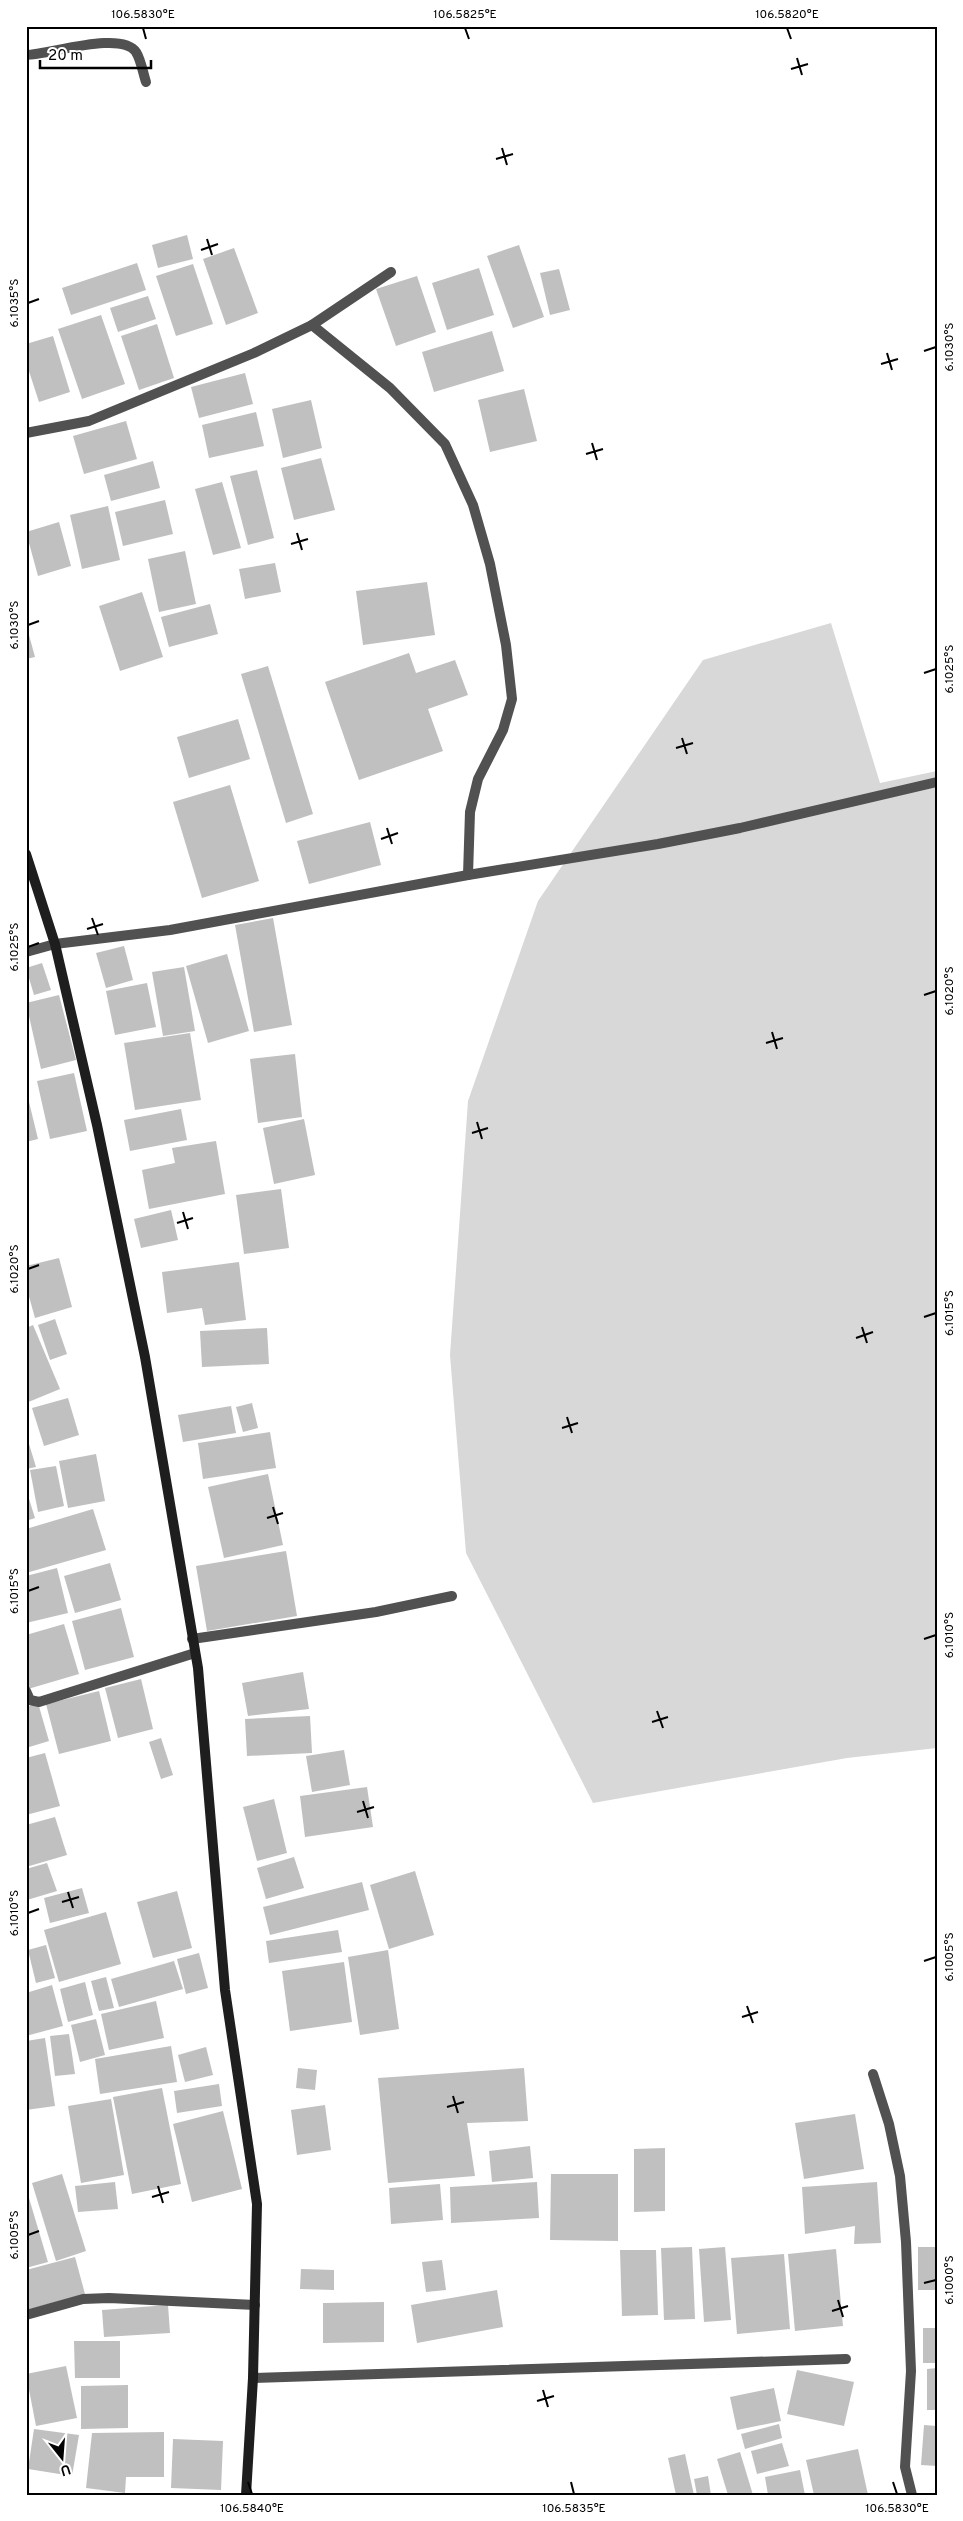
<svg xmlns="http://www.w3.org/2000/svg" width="963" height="2521" viewBox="0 0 963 2521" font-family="Overpass,sans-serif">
  <rect width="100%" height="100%" fill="#fff"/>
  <path fill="#d8d8d8" d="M831,623L880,783L937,771V1748L847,1758L593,1803L466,1553L450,1355L468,1101L538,901L703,660Z"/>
  <g fill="#c0c0c0">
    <path d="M187,235L193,259L158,268L152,245Z"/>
    <path d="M519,245L544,317L513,328L487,256Z"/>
    <path d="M234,248L258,313L226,325L203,259Z"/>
    <path d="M137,263L146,290L71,315L62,288Z"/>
    <path d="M193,264L213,324L176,336L156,276Z"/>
    <path d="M479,268L494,315L447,330L432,283Z"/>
    <path d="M559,269L570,310L550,315L540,273Z"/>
    <path d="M417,276L436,332L396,346L376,289Z"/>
    <path d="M148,296L156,319L118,332L110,308Z"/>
    <path d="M101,315L125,384L82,399L58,329Z"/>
    <path d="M157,324L174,378L139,390L121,336Z"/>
    <path d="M492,331L504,371L434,392L422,352Z"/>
    <path d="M53,336L70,392L39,402L26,362V344Z"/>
    <path d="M245,373L253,404L199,418L191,387Z"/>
    <path d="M524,389L537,441L490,452L478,400Z"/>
    <path d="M311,400L322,448L283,458L272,409Z"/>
    <path d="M256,412L264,446L209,458L202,425Z"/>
    <path d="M126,421L137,459L84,474L73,436Z"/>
    <path d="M321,458L335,510L294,520L281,468Z"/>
    <path d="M153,461L160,488L111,501L104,475Z"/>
    <path d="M257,470L274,538L248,545L230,476Z"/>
    <path d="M222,482L241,548L213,555L195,489Z"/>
    <path d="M165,500L173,534L123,546L115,512Z"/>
    <path d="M108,506L120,560L82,569L70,515Z"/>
    <path d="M59,522L71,566L38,576L26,532Z"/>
    <path d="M185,551L196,604L159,612L148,559Z"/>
    <path d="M275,563L281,592L245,599L239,569Z"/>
    <path d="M427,582L435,635L363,645L356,591Z"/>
    <path d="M142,592L163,657L120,671L99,606Z"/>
    <path d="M210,604L218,634L169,647L161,617Z"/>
    <path d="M26,624L35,657L26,659Z"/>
    <path d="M409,653L416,673L455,660L468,695L428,709L443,751L359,780L325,682Z"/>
    <path d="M268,666L313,814L286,823L241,674Z"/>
    <path d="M238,719L250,759L189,778L177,737Z"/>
    <path d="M230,785L259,881L202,898L173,802Z"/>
    <path d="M370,822L381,865L309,884L297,841Z"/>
    <path d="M273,918L292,1025L254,1032L235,925Z"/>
    <path d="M124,946L133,980L106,988L96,953Z"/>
    <path d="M227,954L249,1031L208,1043L186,966Z"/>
    <path d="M42,963L51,990L34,995L26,968Z"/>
    <path d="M184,967L195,1031L163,1036L152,972Z"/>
    <path d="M147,983L156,1027L115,1035L106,991Z"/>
    <path d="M59,995L76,1060L41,1069L26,1003Z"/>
    <path d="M190,1033L201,1100L135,1110L124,1043Z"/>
    <path d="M295,1054L302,1117L258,1123L250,1059Z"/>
    <path d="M74,1073L87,1131L50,1139L37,1081Z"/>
    <path d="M26,1102H29L38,1139L26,1142Z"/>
    <path d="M181,1109L187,1140L130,1151L124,1120Z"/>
    <path d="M304,1119L315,1175L274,1184L263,1128Z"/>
    <path d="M216,1141L225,1194L149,1209L142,1170L175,1163L172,1148Z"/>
    <path d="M281,1189L289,1248L244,1254L236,1195Z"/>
    <path d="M171,1210L178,1240L141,1248L134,1219Z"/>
    <path d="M59,1258L72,1307L35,1318L26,1286V1266Z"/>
    <path d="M239,1262L246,1320L205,1325L202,1308L167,1313L162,1272Z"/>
    <path d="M55,1319L67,1354L50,1360L38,1325Z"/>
    <path d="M33,1325L60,1389L26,1403V1328Z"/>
    <path d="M267,1328L269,1364L202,1367L200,1331Z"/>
    <path d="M68,1398L79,1435L44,1446L32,1408Z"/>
    <path d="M252,1403L258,1428L243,1432L236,1407Z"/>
    <path d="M231,1406L236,1433L183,1442L178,1415Z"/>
    <path d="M270,1432L276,1468L203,1479L198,1443Z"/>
    <path d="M26,1434L36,1467L26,1469Z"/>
    <path d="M96,1454L105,1501L68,1508L59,1461Z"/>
    <path d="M56,1466L64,1506L38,1512L30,1470Z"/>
    <path d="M268,1474L283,1545L224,1558L208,1487Z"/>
    <path d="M26,1489L35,1518L26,1521Z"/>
    <path d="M93,1509L106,1550L26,1573V1529Z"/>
    <path d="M286,1551L297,1616L207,1631L196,1566Z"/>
    <path d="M110,1563L121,1600L75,1613L64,1576Z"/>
    <path d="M57,1568L68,1613L26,1623V1576Z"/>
    <path d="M121,1608L134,1657L85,1670L72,1621Z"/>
    <path d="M64,1624L79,1674L28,1689L26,1682V1635Z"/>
    <path d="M303,1672L309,1709L248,1716L242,1683Z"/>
    <path d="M141,1679L153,1729L118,1738L105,1688Z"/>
    <path d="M99,1691L111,1741L59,1754L46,1704Z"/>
    <path d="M38,1703L49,1741L26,1748V1707Z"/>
    <path d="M310,1716L312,1753L247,1756L245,1719Z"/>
    <path d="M161,1738L173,1775L161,1779L149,1742Z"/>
    <path d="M344,1750L350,1785L312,1792L306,1756Z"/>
    <path d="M45,1753L60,1806L26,1815V1758Z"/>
    <path d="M367,1787L373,1827L305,1837L300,1796Z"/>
    <path d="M274,1799L287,1853L257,1861L243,1807Z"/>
    <path d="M55,1817L67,1855L26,1867V1825Z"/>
    <path d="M294,1857L304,1888L266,1899L257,1868Z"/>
    <path d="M47,1863L57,1891L27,1900L26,1869Z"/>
    <path d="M415,1871L434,1935L389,1949L370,1885Z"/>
    <path d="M362,1882L369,1910L270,1935L263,1907Z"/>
    <path d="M82,1888L89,1913L50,1923L44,1898Z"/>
    <path d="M177,1891L192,1948L153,1958L137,1902Z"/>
    <path d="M106,1912L121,1964L59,1982L44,1930Z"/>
    <path d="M338,1930L342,1952L269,1963L266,1941Z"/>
    <path d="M46,1945L55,1978L36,1983L28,1950Z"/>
    <path d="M388,1950L399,2029L360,2035L348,1957Z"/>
    <path d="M199,1953L208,1988L186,1994L177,1959Z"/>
    <path d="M174,1961L183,1989L119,2007L111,1979Z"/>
    <path d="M344,1962L352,2022L290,2031L282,1971Z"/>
    <path d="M106,1977L114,2008L99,2011L91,1981Z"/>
    <path d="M85,1982L93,2015L68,2022L60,1989Z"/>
    <path d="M52,1985L63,2026L26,2036V1993Z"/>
    <path d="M156,2001L164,2038L109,2050L101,2014Z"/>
    <path d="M96,2019L105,2055L80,2062L71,2025Z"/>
    <path d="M69,2034L75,2074L55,2076L50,2036Z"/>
    <path d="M45,2038L55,2106L26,2110V2041Z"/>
    <path d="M171,2046L177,2082L100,2094L95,2059Z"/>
    <path d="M206,2047L213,2075L185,2082L178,2055Z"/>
    <path d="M298,2068L317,2070L315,2090L296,2088Z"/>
    <path d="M524,2068L528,2121L467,2123L475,2176L388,2183L378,2078Z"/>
    <path d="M219,2084L222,2106L177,2113L174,2091Z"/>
    <path d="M162,2088L181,2184L132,2194L113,2097Z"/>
    <path d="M111,2099L124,2175L81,2183L68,2106Z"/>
    <path d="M325,2105L331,2150L297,2155L291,2110Z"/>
    <path d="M223,2111L242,2189L192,2202L173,2124Z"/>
    <path d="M855,2114L864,2169L804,2179L795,2123Z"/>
    <path d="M530,2146L533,2178L492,2182L489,2151Z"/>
    <path d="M665,2148V2211L634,2212V2149Z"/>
    <path d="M62,2174L86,2251L56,2261L32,2183Z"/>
    <path d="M551,2174H618V2241L550,2240Z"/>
    <path d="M115,2182L118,2209L78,2212L75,2186Z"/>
    <path d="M537,2182L539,2218L451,2223L450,2187Z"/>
    <path d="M877,2182L881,2243L854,2244L855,2226L805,2234L802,2187Z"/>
    <path d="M440,2184L443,2220L391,2224L389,2188Z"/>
    <path d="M26,2188L48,2262L26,2268Z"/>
    <path d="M692,2247L695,2319L664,2320L661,2248Z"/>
    <path d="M725,2247L731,2320L704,2322L699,2249Z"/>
    <rect x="918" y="2247" width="19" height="43"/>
    <path d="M836,2249L843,2326L795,2331L788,2254Z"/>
    <path d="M620,2250H656L658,2315L622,2316Z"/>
    <path d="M784,2254L790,2329L737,2334L731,2258Z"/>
    <path d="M75,2257L85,2294L26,2310V2270Z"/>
    <path d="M442,2260L446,2290L426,2292L422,2262Z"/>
    <path d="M301,2269L334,2270V2290L300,2289Z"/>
    <path d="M497,2290L503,2327L417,2343L411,2305Z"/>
    <path d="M384,2302V2342L323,2343V2303Z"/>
    <path d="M168,2305L170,2333L104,2337L102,2310Z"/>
    <rect x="923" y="2328" width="14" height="35"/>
    <path d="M74,2341H120V2378H75Z"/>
    <path d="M66,2366L77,2418L36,2426L26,2374Z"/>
    <path d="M937,2368V2410H927V2369Z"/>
    <path d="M797,2370L854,2382L844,2426L787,2414Z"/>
    <path d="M128,2385V2428L81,2429V2386Z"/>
    <path d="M774,2388L781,2421L737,2430L730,2397Z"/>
    <path d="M779,2424L782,2438L745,2449L741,2434Z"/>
    <path d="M924,2425L937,2426V2466L921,2465Z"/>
    <path d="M34,2429L79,2435L72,2476L28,2469Z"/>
    <path d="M164,2432V2477H126L125,2493L86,2488L92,2433Z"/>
    <path d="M173,2439L223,2441L221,2490L171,2488Z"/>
    <path d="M782,2443L789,2466L757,2474L751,2451Z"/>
    <path d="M858,2449L868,2495H814L806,2460Z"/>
    <path d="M740,2452L753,2495H728L717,2459Z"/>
    <path d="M685,2454L694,2495H676L668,2458Z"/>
    <path d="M800,2470L805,2495H768L765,2477Z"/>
    <path d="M708,2476L711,2495H697L694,2479Z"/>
  </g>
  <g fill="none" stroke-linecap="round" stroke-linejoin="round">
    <g stroke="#515151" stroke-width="10">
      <path d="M26,55C49,55 121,30 136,52C141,60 143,73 146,82"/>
      <path d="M312,325L390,388L445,444L473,505L490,564L506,645L512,699L503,730L478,779L470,812L468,875"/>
      <path d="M26,433L89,421L254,353L312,325L391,272"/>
      <path d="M26,952L55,944L170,930L468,875L658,844L740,828L937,782"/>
      <path d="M192,1639L376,1612L452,1596"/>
      <path d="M26,1691L30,1700L39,1702L195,1653"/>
      <path d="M873,2074L889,2124L900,2176L906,2242L911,2371L905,2467L912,2495"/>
      <path d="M26,2315L83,2299L109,2298L255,2305"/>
      <path d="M253,2378L846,2359"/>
    </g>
    <path stroke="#1e1e1e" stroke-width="10" d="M26,854L55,944L97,1125L145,1357L198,1668L225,1990L257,2204L253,2378L246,2495"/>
  </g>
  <path fill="none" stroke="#000" stroke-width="2" d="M143,28L146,39M465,28L469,39M787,28L791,39M797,58L802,75M791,69L808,64M502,148L507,165M496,159L513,154M207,239L212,255M201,250L218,244M28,303L39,299M924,351L936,347M887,353L892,370M881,364L898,359M592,443L597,460M586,454L603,449M297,533L302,550M291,544L308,539M28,625L39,621M924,673L936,669M682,738L687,754M676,748L693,743M387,828L392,844M381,839L398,833M92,918L98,935M87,929L103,924M28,947L39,943M924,995L936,991M772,1032L777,1049M766,1043L783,1038M477,1122L482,1139M472,1133L488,1128M183,1212L188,1229M177,1223L193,1218M28,1269L39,1265M924,1317L936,1313M862,1327L867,1343M856,1338L873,1332M567,1417L572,1433M562,1428L578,1423M273,1507L278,1524M267,1518L283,1513M28,1591L39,1587M924,1639L936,1635M657,1711L663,1728M652,1722L668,1717M363,1801L368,1818M357,1812L374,1807M68,1892L73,1908M62,1902L79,1897M28,1913L39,1909M924,1961L936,1957M747,2006L753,2023M742,2017L758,2012M453,2096L458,2113M447,2107L464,2102M158,2186L163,2203M152,2197L169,2192M28,2235L39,2231M924,2283L936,2280M838,2300L843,2317M832,2311L848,2306M543,2390L548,2407M537,2401L554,2396M248,2482L252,2494M571,2482L574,2494M893,2482L897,2494"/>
  <rect width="963" height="2521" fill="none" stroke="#ffffff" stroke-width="55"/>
  <g transform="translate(62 2458) rotate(163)" stroke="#ffffff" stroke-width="4" paint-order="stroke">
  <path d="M0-4L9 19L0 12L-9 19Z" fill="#000000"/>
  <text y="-8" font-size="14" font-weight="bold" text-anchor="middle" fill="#000000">U</text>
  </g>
  <path d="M40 60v8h111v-8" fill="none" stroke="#000000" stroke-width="2.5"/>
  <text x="48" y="60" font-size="15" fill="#000000" stroke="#ffffff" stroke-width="4" paint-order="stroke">20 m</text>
  <rect x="28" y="28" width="908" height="2466" fill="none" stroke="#000" stroke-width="2"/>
  <g font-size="12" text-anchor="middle" fill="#000">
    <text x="143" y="18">106.5830°E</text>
    <text x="465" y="18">106.5825°E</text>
    <text x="787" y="18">106.5820°E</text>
    <text transform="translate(14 303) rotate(-90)" y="4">6.1035°S</text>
    <text transform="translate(949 347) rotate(-90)" y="4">6.1030°S</text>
    <text transform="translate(14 625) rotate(-90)" y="4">6.1030°S</text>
    <text transform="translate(949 669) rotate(-90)" y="4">6.1025°S</text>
    <text transform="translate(14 947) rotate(-90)" y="4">6.1025°S</text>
    <text transform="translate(949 991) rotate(-90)" y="4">6.1020°S</text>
    <text transform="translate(14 1269) rotate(-90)" y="4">6.1020°S</text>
    <text transform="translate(949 1313) rotate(-90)" y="4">6.1015°S</text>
    <text transform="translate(14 1591) rotate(-90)" y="4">6.1015°S</text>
    <text transform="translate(949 1635) rotate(-90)" y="4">6.1010°S</text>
    <text transform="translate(14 1913) rotate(-90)" y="4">6.1010°S</text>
    <text transform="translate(949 1957) rotate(-90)" y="4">6.1005°S</text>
    <text transform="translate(14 2235) rotate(-90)" y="4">6.1005°S</text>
    <text transform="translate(949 2280) rotate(-90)" y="4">6.1000°S</text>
    <text x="252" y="2512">106.5840°E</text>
    <text x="574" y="2512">106.5835°E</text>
    <text x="897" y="2512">106.5830°E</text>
  </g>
</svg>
